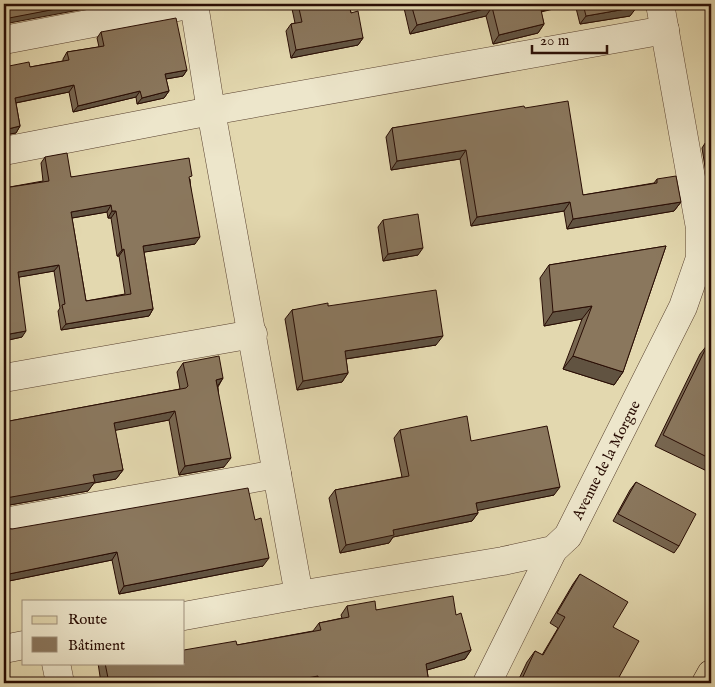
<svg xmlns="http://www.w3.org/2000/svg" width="715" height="687" viewBox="0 0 715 687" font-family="'IM FELL English',serif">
  <rect width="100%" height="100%" fill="#e3d8af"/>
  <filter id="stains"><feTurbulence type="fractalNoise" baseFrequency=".004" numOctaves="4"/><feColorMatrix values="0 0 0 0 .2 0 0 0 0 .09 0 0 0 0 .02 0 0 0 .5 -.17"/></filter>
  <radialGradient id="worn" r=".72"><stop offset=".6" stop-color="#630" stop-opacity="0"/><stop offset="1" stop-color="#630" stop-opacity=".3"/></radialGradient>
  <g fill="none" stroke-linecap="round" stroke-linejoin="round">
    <defs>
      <g id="minor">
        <path d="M194,4L211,111L299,595"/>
        <path d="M4,40L193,4"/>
        <path d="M4,151L211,111L665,30"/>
        <path d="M4,378L253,334"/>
        <path d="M4,522L277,474"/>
        <path d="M184,616L299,595L503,561L553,550L568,536L683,307L700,258V228L660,4"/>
        <path d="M4,649L24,645"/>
        <path d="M56,663L60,683"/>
        <path d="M487,683L553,550"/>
      </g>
      <path id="major" d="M706,683L711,674"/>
    </defs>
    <use href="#minor" stroke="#58402f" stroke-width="29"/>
    <use href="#major" stroke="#290d04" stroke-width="29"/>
    <use href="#minor" stroke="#ede6cb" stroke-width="28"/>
    <use href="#major" stroke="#e3d8af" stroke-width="28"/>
  </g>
  <g fill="#776650" stroke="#290d04" fill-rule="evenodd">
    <path d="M291,4H349L351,13L363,38L358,45L291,58L286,31L291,24L295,23Z"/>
    <path d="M407,4H574L541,12L544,24L538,33L493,44L486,16L410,34L404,8Z"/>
    <path d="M575,4H638L630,16L580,24Z"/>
    <path d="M101,32L187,70L183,76L166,79L169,91L164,98L137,104L136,97L73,112L69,92L16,103L20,126L16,133L4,135V67H30L63,61V59L67,52L99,47L97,38Z"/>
    <path d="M711,71V99L707,77Z"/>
    <path d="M525,108L583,195L654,183L657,179L681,202L674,211L567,229L564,211L471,226L460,159L391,170L386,137L392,128Z"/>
    <path d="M709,137H711V173H706L702,148Z"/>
    <path d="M45,157L71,177L190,179L195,244L144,252L153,309L149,316L61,330L58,311L60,308L54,271L19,277L22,337L4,341V188L43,181L41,163ZM107,212L108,218H111L117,256H119L125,294L86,301L72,218Z"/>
    <path d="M383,220L418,255L383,261L378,227Z"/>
    <path d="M666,246L623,372L614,385L563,369L582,319L544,326L540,278L549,265Z"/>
    <path d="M328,306L436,345L346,359L348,373L342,382L297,390L285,319L292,310Z"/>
    <path d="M708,344L711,346V473L655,446L700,354Z"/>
    <path d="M183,363L223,378L218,387L224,467L179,475L169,420L115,430L123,470L116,479L94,483L88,491L4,506V422L180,389L177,372Z"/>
    <path d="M400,430L471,441L554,495L477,510L478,513L472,521L393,537L389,543L340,553L329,498L335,490L402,477L394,438Z"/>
    <path d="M636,482L679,546L674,553L613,521L630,490Z"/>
    <path d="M4,528L263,566L119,594L112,560L4,582Z"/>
    <path d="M580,574L613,627L618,679L621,683H517L527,662L535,651L542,655L558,628L550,623L573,584Z"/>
    <path d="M347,606L376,610L456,615L471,650L465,659L427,670L429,683H101L98,663H184L237,645L313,631L319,623L342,618L341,615Z"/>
  </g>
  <g fill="#615341" stroke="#290d04">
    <path d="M82,4H111L4,24V19L5,18Z"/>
    <path d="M543,4H574L533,13L540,5Z"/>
    <path d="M492,7L486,16L410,34L417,25Z"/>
    <path d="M637,7L630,16L580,24L586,16Z"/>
    <path d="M544,24L538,33L493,44L499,35Z"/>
    <path d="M363,38L358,45L291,58L296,50Z"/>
    <path d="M187,70L183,76L160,80L165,74Z"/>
    <path d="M74,85L69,92L10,104L15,98Z"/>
    <path d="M140,91L136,97L73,112L78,106Z"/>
    <path d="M169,91L164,98L137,104L142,98Z"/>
    <path d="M20,126L16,133L4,135V130Z"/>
    <path d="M466,150L460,159L391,170L397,161Z"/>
    <path d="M711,166V173H706Z"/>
    <path d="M570,202L564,211L471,226L477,217Z"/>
    <path d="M681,202L674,211L567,229L573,219Z"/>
    <path d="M111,205L107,212L66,219L71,212Z"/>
    <path d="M112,211H116L111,218H108Z"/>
    <path d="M200,237L195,244L139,253L143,246Z"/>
    <path d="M423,248L418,255L383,261L388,254Z"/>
    <path d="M124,249L119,256H117L122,250Z"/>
    <path d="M59,265L54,271L14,278L18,272Z"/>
    <path d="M592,306L582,319L544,326L553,312Z"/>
    <path d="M153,309L149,316L61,330L66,324Z"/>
    <path d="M26,331L22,337L4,341V335Z"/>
    <path d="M443,336L436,345L338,360L345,351Z"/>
    <path d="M573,356L623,372L614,385L563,369Z"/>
    <path d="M348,373L342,382L297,390L303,381Z"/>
    <path d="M223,378L217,387L216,380Z"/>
    <path d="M175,411L169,420L107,432L114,423Z"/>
    <path d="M231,458L224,467L179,475L185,466Z"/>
    <path d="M123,470L116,479L94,483L88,491L4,506V502L6,498L93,475Z"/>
    <path d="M560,487L554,495L470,512L476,503Z"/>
    <path d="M478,513L472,521L393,537L389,543L340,553L346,545L393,530Z"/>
    <path d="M117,552L112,560L4,582V575Z"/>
    <path d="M269,558L263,566L119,594L124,586Z"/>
    <path d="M471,650L465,659L420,672L426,664Z"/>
    <path d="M318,676L313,683H280Z"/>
  </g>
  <g fill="#8a775d" stroke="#290d04" fill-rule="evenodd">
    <path d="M4,4H82L4,19Z"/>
    <path d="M298,4H349L351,13L358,11L363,38L296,50L291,24L302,22Z"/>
    <path d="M411,4H543L540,5L544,24L499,35L492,7L417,25Z"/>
    <path d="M583,4H638L637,7L586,16Z"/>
    <path d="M176,18L187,70L165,74L169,91L142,98L140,91L78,106L74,85L15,98L20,126L4,130V67L29,62L30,67L69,60L67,52L104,46L101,32Z"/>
    <path d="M568,101L583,195L657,183V179L676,176L681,202L573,219L570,202L477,217L466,150L397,161L392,128L524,106L525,108Z"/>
    <path d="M709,137H711V150Z"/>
    <path d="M67,153L71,177L189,158L192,176L189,177L200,237L143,246L153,309L66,324L62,305L65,304L59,265L18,272L26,331L4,335V188L49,181L45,157ZM111,205L112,211H116L122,250L124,249L131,294L86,301L71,212Z"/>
    <path d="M418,214L423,248L388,254L383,220Z"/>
    <path d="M666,246L623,372L573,356L592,306L553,312L549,265Z"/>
    <path d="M436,290L443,336L345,351L348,373L303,381L292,310L328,303V306Z"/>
    <path d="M708,344L711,346V459L663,435Z"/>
    <path d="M219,356L223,378L216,380L231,458L185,466L175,411L114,423L123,470L93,475L95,482L6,498L4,480V422L186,388L188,386L183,363Z"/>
    <path d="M467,416L471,441L547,426L560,487L476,503L478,513L393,530L394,535L346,545L335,490L409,476L400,430Z"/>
    <path d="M636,482L696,514L679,546L618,514Z"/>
    <path d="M248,488L255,520L261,518L269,558L124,586L117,552L4,575V528L12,529Z"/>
    <path d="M580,574L628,602L613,627L639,641L618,679L622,681L621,683H587L584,682L583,683H520L535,651L543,655L565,617L557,613Z"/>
    <path d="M453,596L456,615L461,613L471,650L426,664L429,683H319L318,676L280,683H109L105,663H184V650L236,641L237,645L321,630L319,623L349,617L347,606L375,601L376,610Z"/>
    <path d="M41,679L42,683H21Z"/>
  </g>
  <g text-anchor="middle" stroke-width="5" stroke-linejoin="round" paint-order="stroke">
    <g font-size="15" fill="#290d04" stroke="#ede6cb">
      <text transform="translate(606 460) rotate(-63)" y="5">Avenue de la Morgue</text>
    </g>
  </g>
  <rect width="715" height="687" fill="none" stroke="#e3d8af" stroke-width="20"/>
  <rect x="5" y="5" width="705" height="677" fill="none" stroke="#290d04" stroke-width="2.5"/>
  <rect x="10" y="10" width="695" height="667" fill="none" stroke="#290d04"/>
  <rect x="22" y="600" width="162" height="65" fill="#ede6cb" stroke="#9f8f7b"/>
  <rect x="32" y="616" width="25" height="8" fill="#e3d8af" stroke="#9f8f7b"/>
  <text x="68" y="624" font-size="15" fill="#290d04">Route</text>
  <rect x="32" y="637" width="25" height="15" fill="#8a775d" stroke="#9f8f7b"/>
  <text x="68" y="650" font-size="15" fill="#290d04">Bâtiment</text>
  <path d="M532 45v8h75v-8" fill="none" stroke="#290d04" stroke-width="2.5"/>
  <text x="540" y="45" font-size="15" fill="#290d04" stroke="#ede6cb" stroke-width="4" paint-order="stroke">20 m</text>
  <rect width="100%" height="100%" filter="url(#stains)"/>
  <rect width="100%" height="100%" fill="url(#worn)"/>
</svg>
